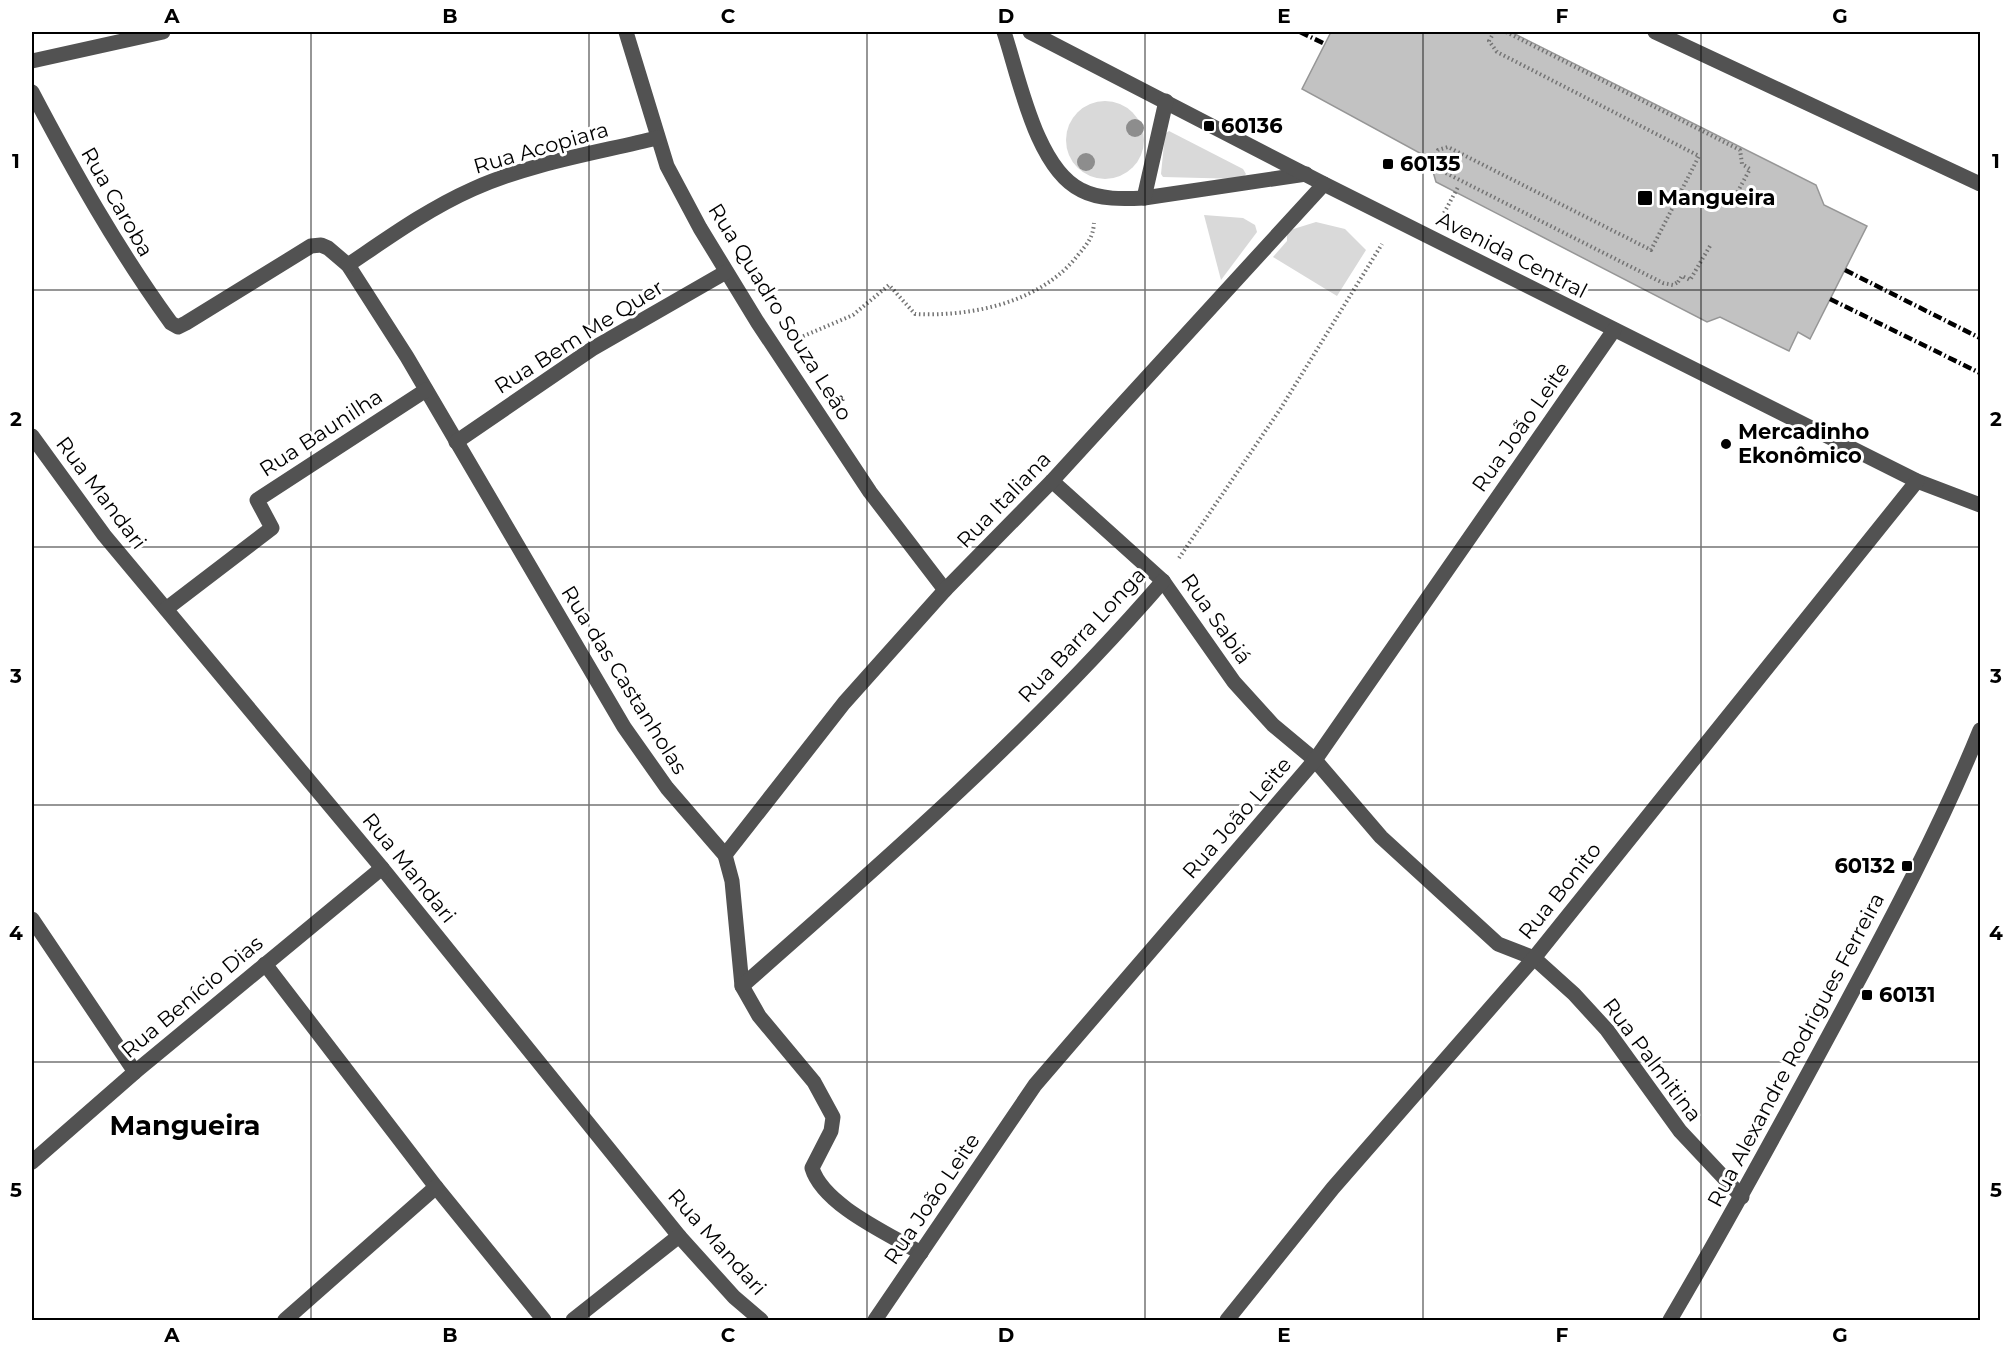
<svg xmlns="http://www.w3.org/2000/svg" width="2012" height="1352" viewBox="0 0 2012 1352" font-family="Montserrat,sans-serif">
  <rect width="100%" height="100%" fill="#fff"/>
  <g fill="#d9d9d9">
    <circle cx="1105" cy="140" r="39"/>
    <path d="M1169,131L1243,169L1246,174L1242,179L1163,177L1161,174L1165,134Z"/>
    <path d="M1204,215L1243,218L1255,225L1257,232L1221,280Z"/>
    <path d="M1316,222L1345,229L1366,250L1337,296L1273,257L1287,241V231Z"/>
  </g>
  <path fill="#c2c2c2" stroke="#969696" stroke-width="1.5" d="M1331,32H1511L1816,185L1824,205L1867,226L1810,339L1798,332L1789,351L1720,317L1707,322L1436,182L1429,158L1302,89Z"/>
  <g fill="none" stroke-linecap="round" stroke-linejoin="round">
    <g stroke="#747474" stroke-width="4" stroke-dasharray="1.5 3" stroke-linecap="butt">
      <path d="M1506,32L1740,150L1742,164L1750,169L1732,202"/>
      <path d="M1444,213L1458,187"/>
      <path d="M1678,282L1682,276L1690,280L1710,246"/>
      <path d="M799,338L853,315L889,285L915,314C972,317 1042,302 1078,255C1087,244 1093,238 1094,223"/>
      <path d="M1179,558L1281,408L1382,244"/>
    </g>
    <g stroke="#525252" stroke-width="15">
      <path d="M626,32L667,166L700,228L758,323L870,492L945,590"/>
      <path d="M1004,32C1019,77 1036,168 1081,190C1100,200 1124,199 1144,198L1306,174"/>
      <path d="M1030,32L1324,184L1917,481L1980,505"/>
      <path d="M1655,32L1980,184"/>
      <path d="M32,61L163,32"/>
      <path d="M32,92C74,172 118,250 171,323L178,327L186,323L311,246L321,245L328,248L348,265L407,357L624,727L667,788L725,855L732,881L742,986L759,1016L814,1082L833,1117L831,1131L812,1168C823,1205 889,1234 921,1253"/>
      <path d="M1144,198L1166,101"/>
      <path d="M348,265C388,238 428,209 473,189C531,163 596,153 657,138"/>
      <path d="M32,436L104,535L382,868L679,1236L734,1297L761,1320"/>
      <path d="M456,442L592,349L726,272"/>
      <path d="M1052,481L1163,581L1234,682L1273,725L1315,760L1381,837L1498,944L1534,958L1574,994L1607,1030L1680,1131L1742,1197"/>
      <path d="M166,609L272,528L257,500L426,390"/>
      <path d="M725,855L844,703L945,590L1052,481L1324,184"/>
      <path d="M32,919L135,1072"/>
      <path d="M265,964L436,1187L544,1320"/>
      <path d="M742,986C888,858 1036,728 1163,581"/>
      <path d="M32,1162L135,1072L382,868"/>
      <path d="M285,1320L436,1187"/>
      <path d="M573,1320L679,1236"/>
      <path d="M875,1320L1035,1085L1315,760L1614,330"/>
      <path d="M1227,1320L1333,1188L1534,958L1917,481"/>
      <path d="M1670,1320C1730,1218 1786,1115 1842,1011C1891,920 1941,826 1980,730"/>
    </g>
    <g stroke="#000" stroke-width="4.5" stroke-dasharray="9 3 1.5 3" stroke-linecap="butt">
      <path d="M1300,32L1325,44"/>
      <path d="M1845,270L1980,338"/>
      <path d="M1830,299L1980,373"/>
    </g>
    <path stroke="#747474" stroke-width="4" stroke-dasharray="1.5 3" stroke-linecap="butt" d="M1494,32L1489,41L1497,52L1699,156L1651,250L1448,147L1438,150L1433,163L1436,168L1663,283L1673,285L1678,282"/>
  </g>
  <g fill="#8d8d8d">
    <circle cx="1135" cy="128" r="9"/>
    <circle cx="1086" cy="162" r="9"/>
  </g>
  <path fill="none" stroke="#000" stroke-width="1.5" stroke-opacity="0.55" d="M311,32V1320M589,32V1320M867,32V1320M1145,32V1320M1423,32V1320M1701,32V1320M32,290H1980M32,547H1980M32,805H1980M32,1062H1980"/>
  <g fill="#000" stroke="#fff" stroke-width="2">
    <rect x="1203" y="120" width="12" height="12" rx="3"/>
    <rect x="1382" y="158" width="12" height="12" rx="3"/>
    <rect x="1637" y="190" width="16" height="16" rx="3"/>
    <circle cx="1726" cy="444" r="6"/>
    <rect x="1901" y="860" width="12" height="12" rx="3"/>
    <rect x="1861" y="989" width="12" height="12" rx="3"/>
  </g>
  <g text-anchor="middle" stroke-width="6" stroke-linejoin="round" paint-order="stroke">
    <g font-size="21" font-weight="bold" fill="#000" stroke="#fff" text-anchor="start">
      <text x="1221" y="133">60136</text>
      <text x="1400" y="171">60135</text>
      <text x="1658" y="205">Mangueira</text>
      <text x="1738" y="439">Mercadinho<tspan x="1738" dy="24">Ekonômico</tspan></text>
      <text x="1895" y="873" text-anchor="end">60132</text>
      <text x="1879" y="1002">60131</text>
    </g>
    <g font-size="21" fill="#000" stroke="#fff">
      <text transform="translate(541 148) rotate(-16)" y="7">Rua Acopiara</text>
      <text transform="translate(117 202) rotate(60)" y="7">Rua Caroba</text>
      <text transform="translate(1512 255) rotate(27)" y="7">Avenida Central</text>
      <text transform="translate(780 312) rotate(58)" y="7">Rua Quadro Souza Leão</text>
      <text transform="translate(579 337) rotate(-32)" y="7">Rua Bem Me Quer</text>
      <text transform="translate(1521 427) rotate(-55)" y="7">Rua João Leite</text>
      <text transform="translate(321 433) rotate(-33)" y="7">Rua Baunilha</text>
      <text transform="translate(101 493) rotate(53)" y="7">Rua Mandari</text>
      <text transform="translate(1004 500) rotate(-46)" y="7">Rua Italiana</text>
      <text transform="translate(1216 619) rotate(55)" y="7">Rua Sabiá</text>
      <text transform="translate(1082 635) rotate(-47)" y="7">Rua Barra Longa</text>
      <text transform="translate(624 680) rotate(58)" y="7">Rua das Castanholas</text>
      <text transform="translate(1237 818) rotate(-49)" y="7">Rua João Leite</text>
      <text transform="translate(409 868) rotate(51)" y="7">Rua Mandari</text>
      <text transform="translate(1560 891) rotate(-51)" y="7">Rua Bonito</text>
      <text transform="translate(192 997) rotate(-40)" y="7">Rua Benício Dias</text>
      <text transform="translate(1796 1050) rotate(-62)" y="7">Rua Alexandre Rodrigues Ferreira</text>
      <text transform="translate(1652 1060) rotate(53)" y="7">Rua Palmitina</text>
      <text transform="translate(932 1199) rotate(-56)" y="7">Rua João Leite</text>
      <text transform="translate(717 1242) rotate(48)" y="7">Rua Mandari</text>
    </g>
    <g font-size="27" font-weight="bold" fill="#000" stroke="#fff">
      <text x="185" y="1135">Mangueira</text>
    </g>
  </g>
  <rect width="2012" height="1352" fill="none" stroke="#ffffff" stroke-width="66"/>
  <rect x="33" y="33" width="1946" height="1286" fill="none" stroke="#000" stroke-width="2"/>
  <g font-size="20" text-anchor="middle" font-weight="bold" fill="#000">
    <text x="172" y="23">A</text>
    <text x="450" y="23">B</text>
    <text x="728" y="23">C</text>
    <text x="1006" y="23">D</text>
    <text x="1284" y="23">E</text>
    <text x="1562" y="23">F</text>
    <text x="1840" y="23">G</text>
    <text x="16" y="168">1</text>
    <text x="1996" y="168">1</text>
    <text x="16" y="426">2</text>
    <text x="1996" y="426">2</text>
    <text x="16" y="683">3</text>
    <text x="1996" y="683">3</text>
    <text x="16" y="940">4</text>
    <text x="1996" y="940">4</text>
    <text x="16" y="1197">5</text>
    <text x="1996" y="1197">5</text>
    <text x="172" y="1342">A</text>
    <text x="450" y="1342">B</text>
    <text x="728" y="1342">C</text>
    <text x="1006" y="1342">D</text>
    <text x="1284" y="1342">E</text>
    <text x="1562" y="1342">F</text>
    <text x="1840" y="1342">G</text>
  </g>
</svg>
